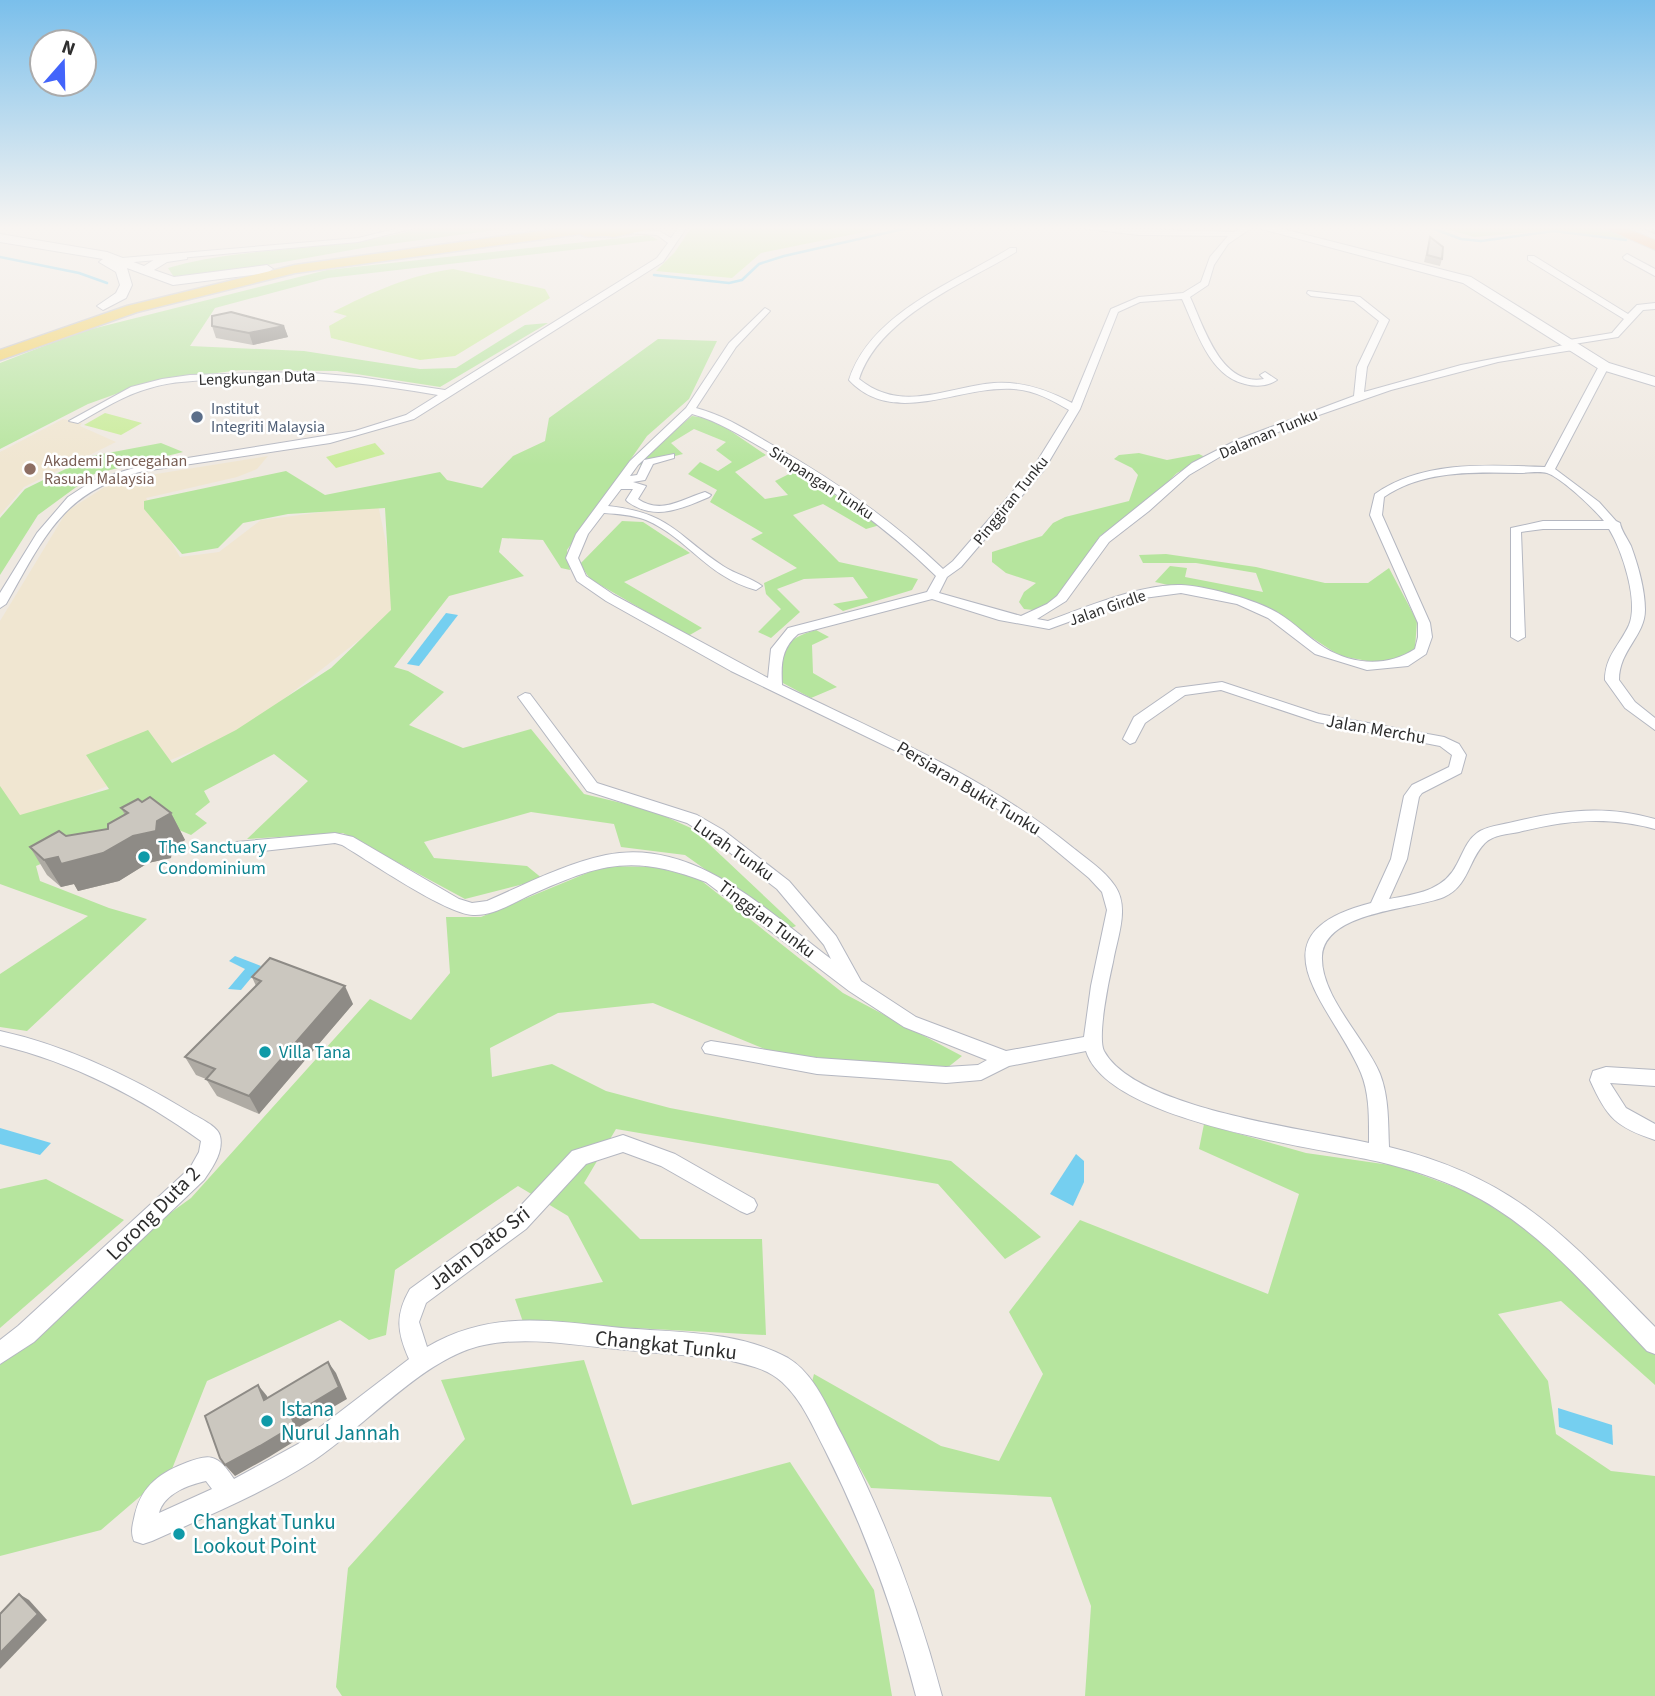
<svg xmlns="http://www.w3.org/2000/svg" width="1655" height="1696" viewBox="0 0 1655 1696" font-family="'Source Sans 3',sans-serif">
  <rect width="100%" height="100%" fill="#efe9e1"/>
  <g fill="#f0e6d1">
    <path d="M63,419L82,423L80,426L116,442L24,487L0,515V452Z"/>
    <path d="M268,456L257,469L237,477L146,498L180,557L219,552L261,520L378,505L400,608L244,730L0,830V621L67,511L108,485L156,474Z"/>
  </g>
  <g fill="#b6e59e">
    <path d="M424,227H518L368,247L200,277H174L168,268C251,244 341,253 424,227Z"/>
    <path d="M1440,227H1604L1637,240L1554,230L1474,237Z"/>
    <path d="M649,235L658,240L328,278L215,308L190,346L304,351L420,369L456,368L525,325L548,323L440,387L337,371L241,370L152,381L88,404L0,449V363L80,332L327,270Z"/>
    <path d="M658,339L717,341L689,399L647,436L567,550L570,570L561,568L543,540L502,538L499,552L524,576L449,596L394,667L408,671L444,692L409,725L463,748L531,729L584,794L651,810L693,829L796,926L789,929L685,855L621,847L614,824L531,812L424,842L434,858L527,866L543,879L465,899L343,833L247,839L308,781L274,754L204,791L210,802L195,814L207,823L191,835L148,817L36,866L40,881L109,908L147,919L27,1031L0,1027V974L88,916L0,884V786L20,815L109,789L86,755L148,730L172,763L236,730L331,668L391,610L385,508L288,514L243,523L218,548L182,554L144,509V501L286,471L325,495L440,472L447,480L482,488L513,456L545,441L549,418Z"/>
    <path d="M692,416L713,419L766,455L735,472L765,499L788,495L775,481L797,470L880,525L866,529L823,504L793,515L839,562L918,579L912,590L843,611L833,604L868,598L853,577L804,579L777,589L800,612L771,638L758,632L781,609L766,594L764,583L797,568L751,539L763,533L710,502L717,490L688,474L700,462L718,471L732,462L716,450L726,442L694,429L671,443L683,454L639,465L646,454Z"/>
    <path d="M161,443L183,452L94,474L38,515L0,575V518L25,489L92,456Z"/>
    <path d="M1139,453L1167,460L1199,454L1207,458L1177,473L1145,504L1100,536L1054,603L1033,610L1024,609L1019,602L1024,592L1036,583L1006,573L992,562V552L1042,536L1053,523L1065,517L1129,501L1138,475L1132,468L1114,459L1119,455Z"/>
    <path d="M622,521L643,522L690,553L624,582L702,628L688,636L590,579L580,564Z"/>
    <path d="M1166,554L1256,567L1325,583H1368L1389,568L1417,621L1415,648L1404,658L1379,663L1340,656L1265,607L1155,582L1170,566L1187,568L1185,577L1263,592L1256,573L1196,563H1143L1139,555Z"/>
    <path d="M816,630L829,637L812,645L813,673L837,687L811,698L781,682C782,650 783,639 816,630Z"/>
    <path d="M604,866L654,867L698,878L843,993L962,1056L942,1072L772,1052L653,1003L558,1013L490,1048L492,1077L552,1064L606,1091L670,1108L951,1161L1041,1237L1005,1259L938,1184L616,1129L584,1183L640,1239H762L766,1335L523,1322L515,1299L603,1282L568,1216L518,1186L395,1270L386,1335L369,1340L340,1320L207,1381L172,1469L101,1530L0,1556V1365L119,1250L191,1198L370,999L411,1020L450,973L446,917H481Z"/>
    <path d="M1204,1124L1306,1153L1397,1166L1471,1193L1541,1239L1655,1354V1385L1561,1301L1498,1314L1548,1381L1556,1434L1611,1471L1655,1476V1696H1085L1091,1606L1051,1497L871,1488L812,1382L814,1374L941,1446L999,1461L1043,1374L1009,1312L1080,1220L1268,1294L1299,1194L1199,1149Z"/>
    <path d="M46,1179L124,1220L0,1328V1189Z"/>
    <path d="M584,1360L632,1505L790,1462L874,1590L892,1696H342L336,1687L348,1568L465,1439L441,1380Z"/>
  </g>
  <g fill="#c9ec9a">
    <path d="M696,227H889L761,253L732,278L656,271L675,252L691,228Z"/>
    <path d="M453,269L545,289L550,298L455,356L420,360L331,338L329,326L347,316L333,312C372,292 410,275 453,269Z"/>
    <path d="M105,413L142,423L121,435L84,425Z"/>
    <path d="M375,443L385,454L336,468L326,457Z"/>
  </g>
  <g fill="#75cff0">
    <path d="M446,613L458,615L419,666L407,664Z"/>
    <path d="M235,956L261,966L241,990L228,989L245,969L229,961Z"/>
    <path d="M0,1128L51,1143L40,1155L0,1144Z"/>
    <path d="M1076,1154L1084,1161V1182L1073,1206L1050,1194Z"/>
    <path d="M1558,1408L1612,1425L1613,1445L1559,1427Z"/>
  </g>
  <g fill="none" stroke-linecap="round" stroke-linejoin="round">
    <g stroke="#75cff0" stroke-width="2.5">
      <path d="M1429,227L1461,239L1481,241L1554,231L1626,240"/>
      <path d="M0,257L79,273L107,283"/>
      <path d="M654,275L729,283L742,280L759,264L784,256L912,227"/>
    </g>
    <defs>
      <g id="street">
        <path d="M403,227H419L358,242L123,263L113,267L109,264L122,258L358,238Z"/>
        <path d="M679,227H687L663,262L414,419L330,443L144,471C63,490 44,537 6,604L0,608V593L37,533L68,497L94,480L144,465L355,431L406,415L438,395C365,382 293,375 219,379C196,381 172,381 150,388C124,395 101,410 78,423L69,421L131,387L162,379L190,375L300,372L359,377L445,390L657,258L668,243L657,235L628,233L625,229L659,231L671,238Z"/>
        <path d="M1072,227L1234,232L1242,227H1253L1228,244L1214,265L1208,285L1190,297C1204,327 1221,387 1264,379L1260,375L1265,372L1277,380C1268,386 1256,387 1245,384C1209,376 1196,329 1182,299L1140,302L1118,312L1080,409L1044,470L961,567L947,577L939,593L1021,616L1047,604L1057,596L1100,537L1192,463L1239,439L1354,396L1357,367L1379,321L1354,301L1311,296L1307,293L1308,291L1360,297L1389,320L1367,367L1364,392L1461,365L1564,345L1561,343L1563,341L1612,333L1624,319L1528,260V256H1534L1628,314L1637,305L1655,303V309L1643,310L1618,337L1574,344L1578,347L1573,350L1498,362L1391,390L1319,415L1223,455L1189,475L1149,511L1109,542L1066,601L1037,619L1048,621C1087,607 1140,584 1181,585C1206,586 1257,600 1278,613C1295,623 1308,638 1325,648C1353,665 1388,667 1415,649L1418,637V623L1370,515L1375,494C1423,460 1489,465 1545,467L1599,366L1604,363L1609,366L1555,469L1599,502L1616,521L1620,523C1621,530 1627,538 1631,546C1638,565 1645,590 1645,610C1645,636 1619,650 1619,680L1635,702L1655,718V730L1625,708L1605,680C1605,656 1620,645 1629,625C1639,601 1622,550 1609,529H1543L1521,532L1525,637L1518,641L1511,637V528L1543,521H1604C1594,509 1562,478 1547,473C1539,471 1527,473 1520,473C1475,472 1423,470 1384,497L1382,515L1430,623L1432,637L1426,654L1408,666L1367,670L1315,654L1268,618L1237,604L1181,593L1129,600L1049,629L999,620L932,599L798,634C781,649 781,664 782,685C881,733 986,777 1072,847C1087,859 1104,870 1115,886C1130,908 1117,938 1113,962C1109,979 1097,1037 1104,1051C1135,1109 1308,1129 1369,1143C1369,1120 1370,1095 1361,1073C1333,1006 1246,935 1371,903L1391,859L1404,796L1412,785L1449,767L1452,755L1440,746L1317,722L1221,690L1185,695L1145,723L1135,742L1130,744L1123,739L1134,717L1176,688L1222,682L1319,714L1444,737L1459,744L1466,755L1461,773L1422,793L1419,797L1407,859L1389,899C1416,894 1444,891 1457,864C1463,853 1467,840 1477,833C1486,826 1502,825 1513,822C1562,810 1606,805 1655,819V829C1608,816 1566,820 1519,832C1508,834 1493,835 1485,843C1468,860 1469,886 1444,897C1412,910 1325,911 1322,956C1320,996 1365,1038 1380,1074C1389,1097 1388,1123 1389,1147C1517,1178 1567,1238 1655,1327V1354L1647,1351C1591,1292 1539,1227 1465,1191C1438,1178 1409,1169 1380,1162C1315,1147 1108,1122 1086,1051L1009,1066L981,1080L946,1083L817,1074L705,1053L702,1048L705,1043L711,1041L817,1058L946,1067L978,1065L987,1060L904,1027L849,991L706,882C631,853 599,864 528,896C511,904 493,916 473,915C446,914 369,861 342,845L335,843L236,854L228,848L236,842L335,833L353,837L459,899L472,903L487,901C526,884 564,864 606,855C694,837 767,911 831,959L824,945L777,889L711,838L687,823L587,791L518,697L525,693L530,694L597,783L697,815L723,830L789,881L836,936L861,981L916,1017L1006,1051L1084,1037L1091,986L1107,910L1102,892L1089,878L1029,828L925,765L731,671L606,601L577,581L566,558L576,534L630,461L686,408L729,343L765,308L770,311L736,347L696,408C723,415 745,429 769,443C832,479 890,518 943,569L953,561L1033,468L1069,410C1052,400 1034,390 1014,389C959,385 894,428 849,380C871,312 954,283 1010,248H1016V252C963,284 879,317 859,379C902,414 946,387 994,383C1022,381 1048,390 1072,403L1111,309L1139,297L1183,293L1201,282L1210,257L1228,236L1139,235ZM692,414C718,421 741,436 764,449C826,485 884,525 936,576L927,592L788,628L771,649L768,678L614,595L586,576L578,558L588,534L604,513C618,514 633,515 646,520C688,538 707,577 756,590L762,586C752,578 735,574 723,566C676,535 671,513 608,506L621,489H633L626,500L628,502C655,521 681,509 709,497L711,495L705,492C682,499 661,515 638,499L646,486L633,482L645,480L653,464L674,458V454L644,460L637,475L630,476L638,465Z"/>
        <path d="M1627,254L1655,269V276L1624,259L1623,257Z"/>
        <path d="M0,1031C68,1046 132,1077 191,1113C199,1118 218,1126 220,1136C224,1152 212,1168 204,1180L34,1342L0,1364V1340L18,1326L190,1168L199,1152L201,1141C142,1098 72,1062 0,1045Z"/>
        <path d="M1606,1067L1655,1070V1086L1610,1083L1626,1108L1655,1124V1140C1616,1127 1607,1118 1590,1080L1593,1071Z"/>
        <path d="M623,1135L675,1154L754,1199L757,1205L754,1211L747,1214L740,1211L661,1166L623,1152L586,1164L526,1229L426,1303L419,1322L427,1347C489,1311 544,1320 612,1327C670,1333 735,1329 788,1358C815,1374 828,1409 842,1435C885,1519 918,1605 942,1696H916C894,1610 865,1529 825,1450C813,1427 802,1400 782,1382C767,1368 747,1365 728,1360C691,1355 654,1353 617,1349C574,1345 527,1336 484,1345C424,1357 365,1427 313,1461C262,1494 207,1516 152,1541L143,1544L134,1541C130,1531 133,1524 135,1514C142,1485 161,1472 188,1462C197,1459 207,1455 215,1459C223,1462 229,1472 234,1479L298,1444L409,1359C397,1332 395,1315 410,1289L512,1215L572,1151ZM206,1481L212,1489L159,1513C164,1494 188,1485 206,1481Z"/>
      </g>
      <g id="secondary">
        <path d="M1254,227H1275L1471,277L1609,363L1655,377V386L1599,369L1463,283Z"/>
        <path d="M0,234L107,252L144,266L160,256L187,253V259L167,262L154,270L174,277L267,265L273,269L267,273L173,285L127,268L132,285L126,298L103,310L97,306L116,293L120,285L116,272L99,262L103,259L0,242Z"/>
      </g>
      <path id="primary" d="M570,227H660L613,237C603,234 589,240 580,234L295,273L137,312L0,360V350L127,306L295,265Z"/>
      <path id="highway" d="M1602,227H1623L1655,240V250Z"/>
    </defs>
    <use href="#street" stroke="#b4b7c1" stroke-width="2"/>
    <use href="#secondary" stroke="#b4b7c1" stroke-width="2"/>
    <use href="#primary" stroke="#c9c9c9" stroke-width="3"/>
    <use href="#highway" stroke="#c9c9c9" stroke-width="2"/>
    <use href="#street" fill="#fff" fill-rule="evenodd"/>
    <use href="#secondary" fill="#fff" fill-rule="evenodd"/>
    <use href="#primary" fill="#f2d163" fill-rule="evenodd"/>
    <use href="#highway" fill="#ffa35c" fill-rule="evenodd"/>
    <defs>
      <path id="rail" d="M1644,227L1655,232"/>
    </defs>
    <use href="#rail" stroke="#a3a6b8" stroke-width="4.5"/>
    <use href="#rail" stroke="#fff" stroke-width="2.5" stroke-dasharray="8" stroke-linecap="butt"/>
  </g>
  <g fill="#afaba4">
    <path d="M1430,237L1442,259L1440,266L1424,262Z"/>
    <path d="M212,326H284L288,337L253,345L216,338Z"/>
    <path d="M142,802L171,813L185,840L172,849L171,858L148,863L119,881L78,891L74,884L61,887L47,875L30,847L108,829L125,815L121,808Z"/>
    <path d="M252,977L353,1004L259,1114L217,1096L206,1079L196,1075L185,1057L256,986Z"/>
  </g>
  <g fill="#8e8b86">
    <path d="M284,326L288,337L253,345L249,333Z"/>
    <path d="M171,813L185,840L172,849L171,858L148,863L119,881L78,891L74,884L61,887L44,860Z"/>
    <path d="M345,986L353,1004L259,1114L249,1096Z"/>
    <path d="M328,1362L336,1373L347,1399L299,1427L303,1436L269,1457L235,1476L225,1465L291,1416Z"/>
    <path d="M258,1385L267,1396L273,1411L264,1400Z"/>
    <path d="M19,1594L29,1600L47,1620L0,1669V1653Z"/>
  </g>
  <g fill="#cbc7bf" stroke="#8e8b86" stroke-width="2">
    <path d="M1430,237L1443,247L1442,259L1427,255Z"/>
    <path d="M231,312L284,326L249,333L212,326V316Z"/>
    <path d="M150,797L171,813L157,821L156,831L133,836L103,853L61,864L58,857L44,860L30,847L59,831L66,836L108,829V824L128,813L121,808L138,799L142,802Z"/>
    <path d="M270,958L345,986L249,1096L206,1079L215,1069L185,1057L261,981L252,977Z"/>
    <path d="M328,1362L339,1387L291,1416L295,1425L260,1446L225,1465L220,1458L205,1416L258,1385L264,1400Z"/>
    <path d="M19,1594L38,1614L0,1653V1614Z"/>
  </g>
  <linearGradient id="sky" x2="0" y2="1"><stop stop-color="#7abfeb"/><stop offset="0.49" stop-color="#f8f5f2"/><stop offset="1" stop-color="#f8f5f2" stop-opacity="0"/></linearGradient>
  <rect width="1655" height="465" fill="url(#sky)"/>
  <circle fill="#5c6f8a" stroke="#fff" stroke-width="2.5" cx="197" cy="417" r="7"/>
  <circle fill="#8d6e63" stroke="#fff" stroke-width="2.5" cx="30" cy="469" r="7"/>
  <g fill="#0f9aa8" stroke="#fff" stroke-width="2.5">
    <circle cx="144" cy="857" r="7"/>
    <circle cx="265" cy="1052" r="7"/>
    <circle cx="267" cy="1421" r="7"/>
    <circle cx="179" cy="1534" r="7"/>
  </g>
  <g text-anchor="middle" stroke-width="5" stroke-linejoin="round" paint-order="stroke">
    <g font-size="16" fill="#2e2e2e" stroke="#fff">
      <text transform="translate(257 377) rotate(-2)" y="6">Lengkungan Duta</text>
      <text transform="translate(1268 433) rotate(-23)" y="6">Dalaman Tunku</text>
      <text transform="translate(822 482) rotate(33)" y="6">Simpangan Tunku</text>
      <text transform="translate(1010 500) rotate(-51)" y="6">Pinggiran Tunku</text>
      <text transform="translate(1107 607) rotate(-19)" y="6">Jalan Girdle</text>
    </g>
    <g font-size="16" fill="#4e5e75" stroke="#fff" text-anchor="start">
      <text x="211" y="414">Institut<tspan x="211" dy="18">Integriti Malaysia</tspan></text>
    </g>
    <g font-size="16" fill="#785e54" stroke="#fff" text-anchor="start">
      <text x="44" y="466">Akademi Pencegahan<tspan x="44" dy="18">Rasuah Malaysia</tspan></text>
    </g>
    <g font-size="18" fill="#2e2e2e" stroke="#fff">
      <text transform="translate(1376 729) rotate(10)" y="6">Jalan Merchu</text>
      <text transform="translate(969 788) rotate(31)" y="6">Persiaran Bukit Tunku</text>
      <text transform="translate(734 850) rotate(35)" y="6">Lurah Tunku</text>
      <text transform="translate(767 919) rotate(37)" y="6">Tinggian Tunku</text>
    </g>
    <g font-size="18" fill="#0d838f" stroke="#fff" text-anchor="start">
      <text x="158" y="853">The Sanctuary<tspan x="158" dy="21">Condominium</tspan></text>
      <text x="279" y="1058">Villa Tana</text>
    </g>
    <g font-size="21" fill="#2e2e2e" stroke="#fff">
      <text transform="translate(153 1213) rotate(-45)" y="7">Lorong Duta 2</text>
      <text transform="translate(479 1248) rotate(-38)" y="7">Jalan Dato Sri</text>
      <text transform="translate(666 1345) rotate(6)" y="7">Changkat Tunku</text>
    </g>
    <g font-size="21" fill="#0d838f" stroke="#fff" text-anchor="start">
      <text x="281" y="1416">Istana<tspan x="281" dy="24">Nurul Jannah</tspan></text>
      <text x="193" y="1529">Changkat Tunku<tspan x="193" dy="24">Lookout Point</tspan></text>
    </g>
  </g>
  <g transform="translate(63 63) rotate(20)"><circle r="33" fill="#ffffff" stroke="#ababab" stroke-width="2"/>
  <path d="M0-5L12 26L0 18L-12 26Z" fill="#4264fb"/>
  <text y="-10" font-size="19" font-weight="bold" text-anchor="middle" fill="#2e2e2e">N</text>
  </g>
</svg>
